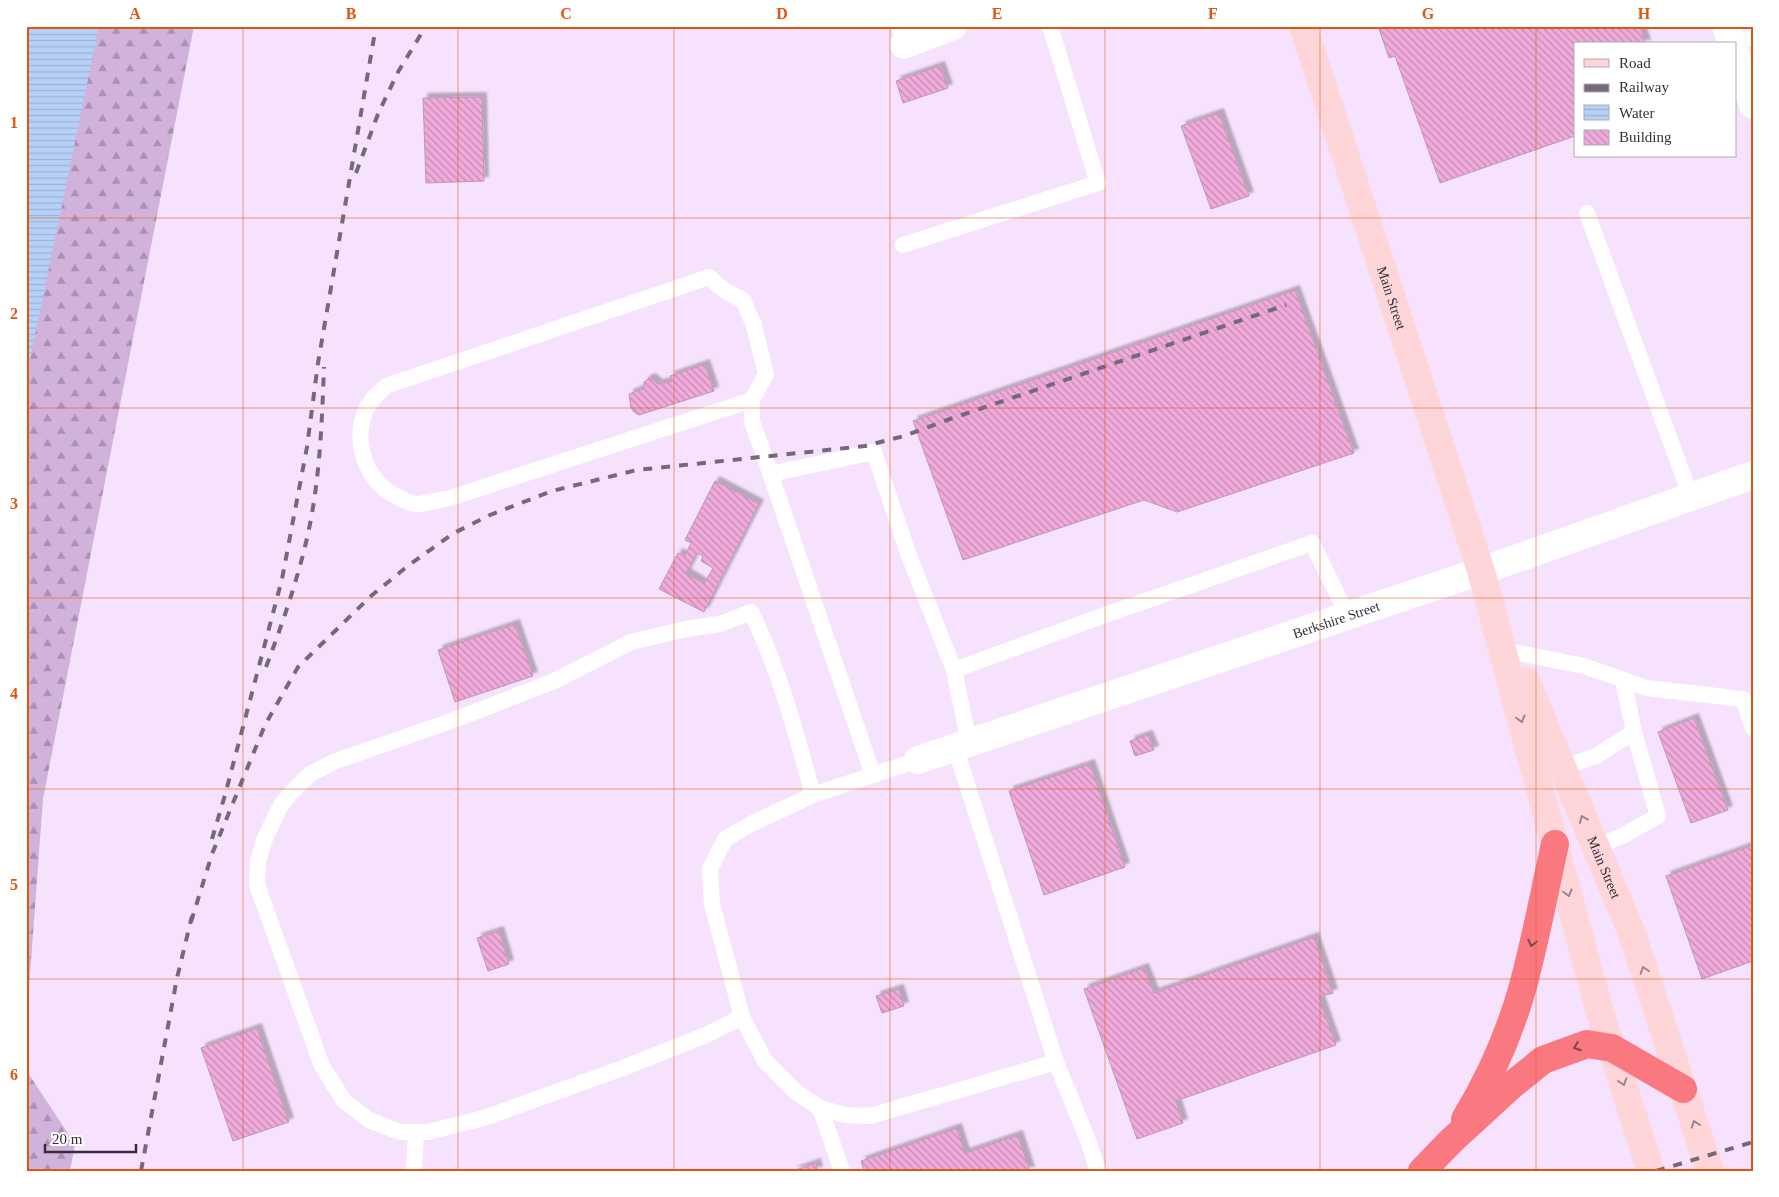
<svg xmlns="http://www.w3.org/2000/svg" width="1779" height="1197" viewBox="0 0 1779 1197" font-family="'Times New Roman',serif">
  <defs>
    <pattern id="forest-firs" width="22" height="20" patternUnits="userSpaceOnUse" patternTransform="scale(1.25)"><rect width="22" height="20" fill="#d1b2db"/><path d="M5 1l3.5 6h-7zM16 11l3.5 6h-7z" fill="#aa91b3"/></pattern>
    <pattern id="water-rules" width="6" height="5" patternUnits="userSpaceOnUse" patternTransform="scale(1.25)"><rect width="6" height="5" fill="#b6d0f7"/><path d="M0 2.5h6" fill="none" stroke="#9db3d4"/></pattern>
    <pattern id="building-back-hatch" width="6" height="6" patternUnits="userSpaceOnUse" patternTransform="scale(1.25)"><rect width="6" height="6" fill="#f0aadb"/><path d="M-1 5l2 2M0 0l6 6M5-1l2 2" fill="none" stroke="#c38bb3"/></pattern>
    <filter id="shadow"><feDropShadow dx="4.5" dy="-4.5" stdDeviation="1" flood-color="#0004"/></filter>
  </defs>
  <rect width="100%" height="100%" fill="#f7e2fd"/>
  <g fill="url(#forest-firs)">
    <path d="M93,26H194L43,799L26,1028V359Z"/>
    <path d="M26,1070L75,1144L70,1171H26Z"/>
  </g>
  <path fill="url(#water-rules)" d="M26,26H99L26,379Z"/>
  <g fill="url(#building-back-hatch)" stroke="#bc99b1" fill-rule="evenodd" filter="url(#shadow)">
    <path d="M1378,26H1640L1646,44H1575V136L1440,183L1395,56L1389,58Z"/>
    <path d="M940,66L948,88L903,103L896,81Z"/>
    <path d="M482,97L484,181L426,183L423,98Z"/>
    <path d="M1219,113L1249,196L1211,209L1181,126Z"/>
    <path d="M1295,290L1354,453L1177,512L1144,500L963,560L913,421Z"/>
    <path d="M705,364L714,391L639,415L634,412L631,408L629,394L644,388V382L648,379L651,378L658,384L672,381L670,376Z"/>
    <path d="M715,481L759,504L704,612L659,589L678,553L685,556L691,543L685,540ZM697,553L703,556L701,561L713,568L704,584L686,573Z"/>
    <path d="M515,624L533,676L455,702L438,650Z"/>
    <path d="M1694,718L1728,810L1691,823L1658,732Z"/>
    <path d="M1148,735L1154,750L1135,756L1130,741Z"/>
    <path d="M1090,764L1125,867L1044,895L1009,791Z"/>
    <path d="M1753,845V961L1702,979L1666,876Z"/>
    <path d="M499,931L509,964L488,971L477,938Z"/>
    <path d="M1314,937L1333,993L1319,997L1336,1045L1176,1101L1183,1123L1137,1139L1084,989L1144,968L1154,993Z"/>
    <path d="M899,989L904,1006L882,1013L876,996Z"/>
    <path d="M257,1028L289,1122L233,1141L201,1048Z"/>
    <path d="M957,1128L965,1153L1018,1135L1030,1171H864L861,1161Z"/>
    <path d="M816,1163L818,1171H793Z"/>
  </g>
  <g fill="none" stroke-linecap="round" stroke-linejoin="round">
    <g stroke="#fff" stroke-width="16">
      <path d="M899,26L904,45"/>
      <path d="M1732,44L1753,37"/>
      <path d="M1587,213L1691,497"/>
      <path d="M903,245L1098,183L1050,26"/>
      <path d="M752,400L450,498C439,500 426,504 416,504C408,503 401,499 394,495C366,480 353,442 365,412C369,401 378,393 386,386L709,277L725,291L743,300L754,326L766,374L752,400V422L763,452L873,775"/>
      <path d="M770,474L874,452L908,553L954,670L1105,615L1312,543L1348,616"/>
      <path d="M1514,652L1584,666L1647,688L1743,699L1753,728"/>
      <path d="M954,670L969,743"/>
      <path d="M955,747L1056,1062L1089,1143L1098,1171"/>
      <path d="M918,760L813,795L751,824L725,839L710,869L712,904L742,1017L765,1061L796,1092L820,1108L845,1115L870,1116L1056,1062"/>
      <path d="M1562,768L1596,756L1634,732L1623,680"/>
      <path d="M1595,848L1624,835L1658,816L1634,732"/>
      <path d="M742,1017L706,1035L623,1068L484,1118L428,1132H400L369,1120L344,1101L322,1066L257,885L258,861L264,841L272,823L281,805L294,790L310,774L336,761L451,721L552,682L631,642L686,629L720,624L751,612C780,671 796,733 813,795"/>
      <path d="M820,1108L842,1171"/>
      <path d="M414,1171L416,1132"/>
    </g>
    <g stroke="#fff" stroke-width="28">
      <path d="M1726,26L1732,44"/>
      <path d="M904,45L953,26"/>
      <path d="M1735,53L1753,105"/>
      <path id="s1" d="M918,760L1481,571L1753,475"/>
    </g>
    <g stroke="#fed6d9" stroke-width="28">
      <path id="s2" d="M1303,26L1481,571L1600,1013L1651,1171"/>
      <path id="s3" d="M1526,681L1631,931L1710,1171"/>
    </g>
    <g stroke="#fa7880" stroke-width="28">
      <path d="M1465,1119C1489,1080 1508,1037 1521,993C1535,944 1544,893 1555,844"/>
      <path d="M1422,1171L1451,1141L1512,1085L1543,1060L1587,1044L1612,1048L1683,1089"/>
    </g>
    <g stroke="#756879" stroke-width="4" stroke-dasharray="9 9" stroke-linecap="butt">
      <path d="M356,173L378,114L398,72L426,26"/>
      <path d="M266,667C283,622 299,576 309,529C320,476 322,421 324,367"/>
      <path d="M212,839L225,795L282,579L307,447L318,363L376,26"/>
      <path d="M191,922L212,854L265,725L298,667L371,596L409,565L454,533L490,515L552,491L637,470L865,446L904,436L950,419L1286,305"/>
      <path d="M141,1171L177,978L192,916"/>
      <path d="M1656,1171L1753,1142"/>
    </g>
  </g>
  <defs><path id="oneway-chevron" d="M-2-3.5L2.5 0L-2 3.5" fill="none" stroke-width="1.6" stroke-linecap="round" stroke-linejoin="round" transform="scale(1.25)"/></defs>
  <g stroke="#9a828a">
    <use href="#oneway-chevron" transform="translate(1521 719) rotate(75)"/>
    <use href="#oneway-chevron" transform="translate(1583 819) rotate(-113)"/>
    <use href="#oneway-chevron" transform="translate(1568 893) rotate(75)"/>
    <use href="#oneway-chevron" transform="translate(1644 970) rotate(-108)"/>
    <use href="#oneway-chevron" transform="translate(1623 1082) rotate(72)"/>
    <use href="#oneway-chevron" transform="translate(1695 1124) rotate(-108)"/>
  </g>
  <g stroke="#7b4752">
    <use href="#oneway-chevron" transform="translate(1532 943) rotate(103)"/>
    <use href="#oneway-chevron" transform="translate(1577 1047) rotate(160)"/>
  </g>
  <path fill="none" stroke="#df570e" stroke-width="1" stroke-opacity="0.55" d="M243,26V1171M458,26V1171M674,26V1171M890,26V1171M1105,26V1171M1320,26V1171M1536,26V1171M26,218H1753M26,408H1753M26,598H1753M26,789H1753M26,979H1753"/>
  <g text-anchor="middle" stroke-width="4" stroke-linejoin="round" paint-order="stroke">
    <g font-size="14" fill="#372d3a" stroke="#fff">
      <text dy="5" stroke="none"><textPath href="#s2" startOffset="286">Main Street</textPath></text>
      <text dy="5" stroke="none"><textPath href="#s1" startOffset="441">Berkshire Street</textPath></text>
      <text dy="5" stroke="none"><textPath href="#s3" startOffset="202">Main Street</textPath></text>
    </g>
  </g>
  <rect width="1779" height="1197" fill="none" stroke="#ffffff" stroke-width="55"/>
  <rect x="1574" y="42" width="162" height="115" fill="#ffffff" stroke="#afabb0"/>
  <rect x="1584" y="59" width="25" height="8" fill="#fed6d9" stroke="#afabb0"/>
  <text x="1619" y="68" font-size="15" fill="#372d3a">Road</text>
  <rect x="1584" y="84" width="25" height="8" fill="#756879" stroke="#afabb0"/>
  <text x="1619" y="92" font-size="15" fill="#372d3a">Railway</text>
  <rect x="1584" y="105" width="25" height="15" fill="url(#water-rules)" stroke="#afabb0"/>
  <text x="1619" y="118" font-size="15" fill="#372d3a">Water</text>
  <rect x="1584" y="130" width="25" height="15" fill="url(#building-back-hatch)" stroke="#afabb0"/>
  <text x="1619" y="142" font-size="15" fill="#372d3a">Building</text>
  <path d="M45 1144v8h91v-8" fill="none" stroke="#372d3a" stroke-width="2.5"/>
  <text x="52" y="1144" font-size="15" fill="#372d3a" stroke="#ffffff" stroke-width="4" paint-order="stroke">20 m</text>
  <rect x="28" y="28" width="1724" height="1142" fill="none" stroke="#df570e" stroke-width="2"/>
  <g font-size="16" text-anchor="middle" font-weight="bold" fill="#df570e">
    <text x="135" y="19">A</text>
    <text x="351" y="19">B</text>
    <text x="566" y="19">C</text>
    <text x="782" y="19">D</text>
    <text x="997" y="19">E</text>
    <text x="1213" y="19">F</text>
    <text x="1428" y="19">G</text>
    <text x="1644" y="19">H</text>
    <text x="14" y="128">1</text>
    <text x="14" y="319">2</text>
    <text x="14" y="509">3</text>
    <text x="14" y="699">4</text>
    <text x="14" y="890">5</text>
    <text x="14" y="1080">6</text>
  </g>
</svg>
